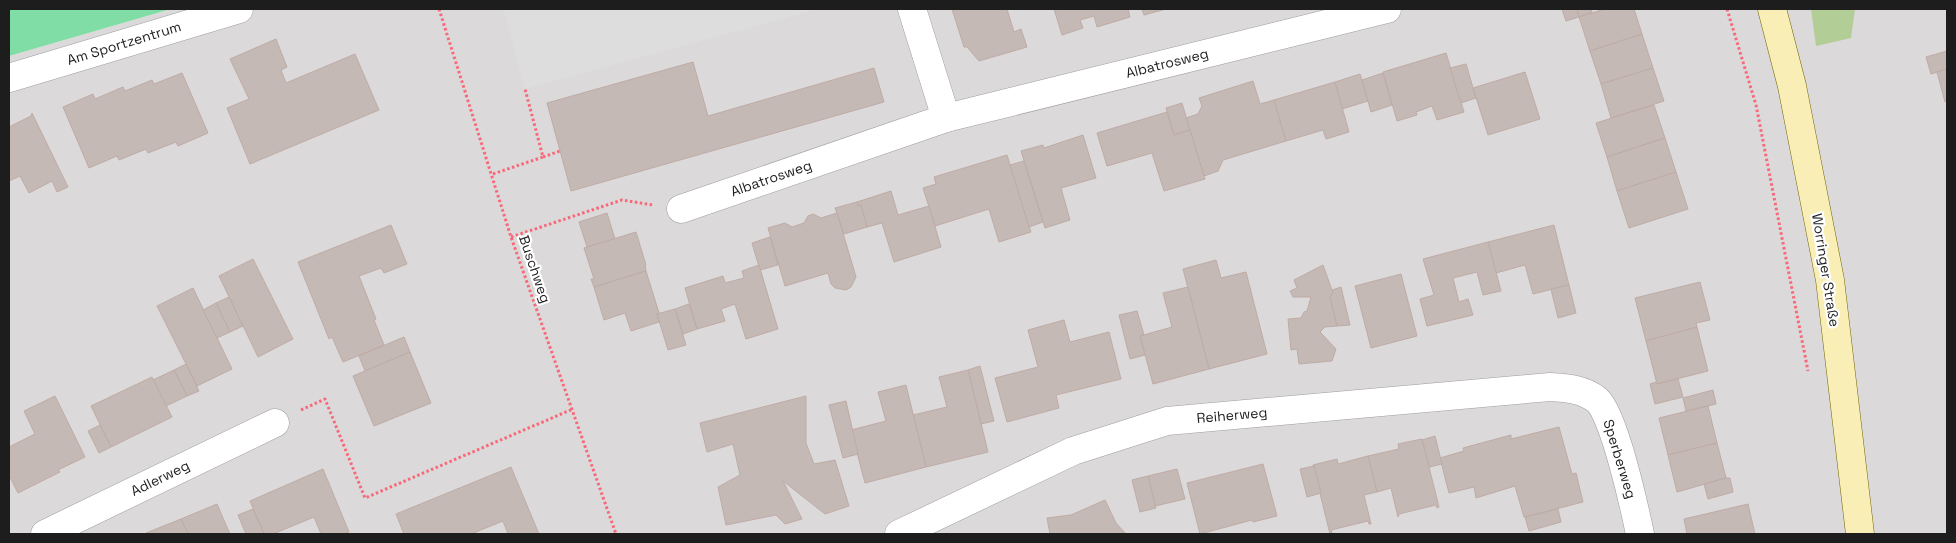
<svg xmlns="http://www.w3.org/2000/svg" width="1956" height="543" viewBox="0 0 1956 543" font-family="'Space Grotesk',sans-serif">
  <rect width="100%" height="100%" fill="#eee7e2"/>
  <path fill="#dbd9da" d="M172,9H1947V534H9V56Z"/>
  <path fill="#b3cd97" d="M1811,9H1855L1851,38L1816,46Z"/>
  <path fill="#80dda5" d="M9,9H171L9,56Z"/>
  <path fill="#ddd" d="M503,9H818L525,89Z"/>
  <g fill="#c5b9b6" stroke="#bfaba5">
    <path d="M952,9H1007L1014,32L1021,29L1027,47L979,61L967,47H964Z"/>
    <path d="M1054,9H1128L1130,17L1097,27L1094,16L1080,20L1083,28L1062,35Z"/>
    <path d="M1142,9H1166L1144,15Z"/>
    <path d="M1562,9H1577L1579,17L1566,21Z"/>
    <path d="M1577,9H1591L1592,12L1579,17Z"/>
    <path d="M1605,9H1634L1642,34L1590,51L1579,17Z"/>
    <path d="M1642,34L1653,68L1601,84L1590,51Z"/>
    <path d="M276,39L287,67L281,70L286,83L355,54L379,110L250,164L227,108L249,99L230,59Z"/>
    <path d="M1947,51V69L1931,74L1926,57Z"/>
    <path d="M1446,53L1464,112L1437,120L1432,106L1416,112L1417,115L1397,121L1383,72Z"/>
    <path d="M693,62L708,116L874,68L884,102L571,191L547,103Z"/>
    <path d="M1466,64L1476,98L1461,103L1450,68Z"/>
    <path d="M1653,68L1664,101L1611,118L1601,84Z"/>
    <path d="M1947,69V101L1945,102L1937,72Z"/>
    <path d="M1525,72L1540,119L1488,135L1473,88Z"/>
    <path d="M182,73L208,133L178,146L176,142L148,153L146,149L119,160L117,156L89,168L63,107L93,94L95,99L123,87L125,91L152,80L154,84Z"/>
    <path d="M1383,73L1392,105L1371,112L1362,80Z"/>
    <path d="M1360,74L1368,101L1342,109L1335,82Z"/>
    <path d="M1253,81L1260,104L1274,100L1286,141L1223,160L1218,171L1204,176L1186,118L1198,114L1202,106L1199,98Z"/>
    <path d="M1335,82L1349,132L1326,139L1323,130L1286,141L1274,100Z"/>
    <path d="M1182,103L1190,130L1174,135L1166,108Z"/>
    <path d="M1654,105L1665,138L1607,157L1596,123Z"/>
    <path d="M1167,112L1174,135L1190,130L1205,179L1164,191L1152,153L1107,166L1097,133Z"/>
    <path d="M32,113L68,187L57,192L52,181L29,193L20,176L9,181V127L31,116Z"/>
    <path d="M1083,135L1096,178L1061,188L1070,220L1045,228L1021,151L1043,145L1044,148Z"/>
    <path d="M1665,138L1676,172L1617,191L1607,157Z"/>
    <path d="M1007,155L1031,232L999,242L989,209L935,226L923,188L936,184L934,177Z"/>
    <path d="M1024,161L1043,222L1029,227L1010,165Z"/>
    <path d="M1676,172L1688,209L1629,228L1617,191Z"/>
    <path d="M891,191L898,215L929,206L941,247L894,262L882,223L867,227L861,205L858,206L857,202Z"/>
    <path d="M857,202L858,206L861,205L867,227L844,234L835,208Z"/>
    <path d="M607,213L615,239L587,247L579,222Z"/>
    <path d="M837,213L856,277L851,287L846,290L835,288L831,284L828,273L785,286L768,228L785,223L792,227L804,223L808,216L813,214L821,218Z"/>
    <path d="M391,225L407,264L384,273L381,268L359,276L376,319L374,320L384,345L343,362L332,337L329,339L298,262Z"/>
    <path d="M1554,225L1569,285L1533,294L1525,265L1496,273L1488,242Z"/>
    <path d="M636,232L646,265H645L646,271L594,287L591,279H594L584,248Z"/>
    <path d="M770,237L778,265L760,270L752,243Z"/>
    <path d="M1488,242L1501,291L1483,295L1477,272L1453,278L1459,302L1468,299L1473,315L1427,326L1420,299L1434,295L1423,259Z"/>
    <path d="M253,259L293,339L258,357L219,276Z"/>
    <path d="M1216,260L1221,278L1246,272L1267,354L1209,369L1183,269Z"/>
    <path d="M759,265L778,329L746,339L735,304L721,309L725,321L697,329L685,288L723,276L725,283L744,278L742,271Z"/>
    <path d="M1323,265L1333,293L1330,297L1337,326L1325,327L1320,332L1336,349L1332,361L1299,364L1297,349L1291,350L1288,319L1301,318L1304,312L1307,311L1311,297H1293L1290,291L1297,288L1294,280Z"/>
    <path d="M646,271L659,313L657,314L659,322L631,331L625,313L604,320L594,287Z"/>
    <path d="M1401,274L1417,336L1371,348L1355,286Z"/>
    <path d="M1700,282L1710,320L1696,323L1697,327L1646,341L1635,298Z"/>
    <path d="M1569,285L1576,313L1558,318L1551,289Z"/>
    <path d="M1188,287L1209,369L1153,384L1140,336L1172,327L1163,293Z"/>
    <path d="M1341,287L1350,325L1337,326L1330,297L1333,293L1332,290Z"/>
    <path d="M193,288L232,369L197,386L157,306Z"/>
    <path d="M229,297L243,326L230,332L216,303Z"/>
    <path d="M216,303L230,332L217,338L203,310Z"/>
    <path d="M689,304L697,329L683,334L675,309Z"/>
    <path d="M675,309L686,345L668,350L657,314Z"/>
    <path d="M1137,311L1144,335L1140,336L1145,355L1130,359L1119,315Z"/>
    <path d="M1064,320L1070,342L1109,332L1121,379L1056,395L1059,408L1007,422L995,378L1038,367L1028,330Z"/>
    <path d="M1697,327L1708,371L1657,384L1646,341Z"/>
    <path d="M404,337L410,352L365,371L359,356Z"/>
    <path d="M410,352L431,403L374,426L353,376Z"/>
    <path d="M186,364L199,391L187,396L174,370Z"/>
    <path d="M980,366L994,421L981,424L968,370Z"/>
    <path d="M174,370L187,396L166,406L153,380Z"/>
    <path d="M968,370L988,452L926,467L913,415L947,407L939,377Z"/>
    <path d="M152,377L172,417L111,447L91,406Z"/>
    <path d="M1678,379L1683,397L1655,404L1650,384L1656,382L1657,384Z"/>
    <path d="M906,385L926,467L865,483L851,430L886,421L878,392Z"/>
    <path d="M1713,390L1716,404L1686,411L1683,398Z"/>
    <path d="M55,396L85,457L58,470L60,472L18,493L9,475V447L35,434L24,411Z"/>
    <path d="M806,396V443L814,464L835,460L849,506L825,514L783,481L802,519L785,524L776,515L726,525L718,487L740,475L733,444L707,452L700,423Z"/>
    <path d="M846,401L858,454L843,458L829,405Z"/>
    <path d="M1708,406L1717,443L1668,455L1659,418Z"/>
    <path d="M100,425L111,447L99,453L88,431Z"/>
    <path d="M1559,427L1572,474L1576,473L1583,502L1525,517H1524L1515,486L1476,498L1474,487L1449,493L1440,458L1464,451L1463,448L1511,435V439Z"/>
    <path d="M1435,436L1442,464L1429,467L1422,440Z"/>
    <path d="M1422,439L1439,507L1437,508L1436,505L1399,514L1398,517L1391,488L1377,492L1368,456L1399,449L1398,444Z"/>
    <path d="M1717,443L1726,478L1677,492L1668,455Z"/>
    <path d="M1368,456L1377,492L1364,495L1371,524H1369L1368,521L1331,530L1332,533L1330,534L1313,465L1337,459L1338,464Z"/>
    <path d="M1263,464L1277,516L1253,522L1252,520L1200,534L1187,483Z"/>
    <path d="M1314,466L1321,493L1307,497L1300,469Z"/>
    <path d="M511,467L539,534H508L503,521L471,534H404L396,514Z"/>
    <path d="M323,469L349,532L343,534H321L314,517L273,534H264L250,501Z"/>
    <path d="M1177,469L1185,499L1155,506L1148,476Z"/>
    <path d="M1148,476L1156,508L1140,512L1132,480Z"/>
    <path d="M1726,478H1730L1733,492L1708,499L1704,484Z"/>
    <path d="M1105,500L1116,523L1126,534H1050L1047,518L1071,515Z"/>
    <path d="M217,504L230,534H188L181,519Z"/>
    <path d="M1748,504L1755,534H1687L1684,519Z"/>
    <path d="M253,509L264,534H246L238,515Z"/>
    <path d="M1558,509L1561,522L1529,531L1525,517Z"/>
    <path d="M181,519L188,534H146V533Z"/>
  </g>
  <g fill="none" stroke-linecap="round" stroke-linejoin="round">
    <defs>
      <g id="minor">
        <path d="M912,9L946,118L1387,9"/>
        <path d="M9,78L239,9"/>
        <path d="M681,209L946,118"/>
        <path d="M45,534L275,423"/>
        <path d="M899,534L1073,451L1167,421L1550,387C1567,388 1583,389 1597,400C1614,414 1635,510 1640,534"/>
      </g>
      <path id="secondary" d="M1772,9L1792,86L1830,280L1860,534"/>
    </defs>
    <use href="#minor" stroke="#9e9e9e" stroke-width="29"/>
    <use href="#secondary" stroke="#726605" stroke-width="29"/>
    <g stroke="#f96878" stroke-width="3" stroke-dasharray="2.5 2.5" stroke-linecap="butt">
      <path d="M439,9L511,237L616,534"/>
      <path d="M1727,9L1756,105L1808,371"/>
      <path d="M543,157L560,151"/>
      <path d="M493,174L543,157L525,89"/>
      <path d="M511,237L622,200L653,205"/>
      <path d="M301,410L325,399L365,498L573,409"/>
    </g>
    <use href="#minor" stroke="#fff" stroke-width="28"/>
    <use href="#secondary" stroke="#f9eeb5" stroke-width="28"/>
  </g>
  <g text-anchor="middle" stroke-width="4.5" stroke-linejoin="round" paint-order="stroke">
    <g font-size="14" fill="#1d1d1d" stroke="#fff">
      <text transform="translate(124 43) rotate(-17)" y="5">Am Sportzentrum</text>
      <text transform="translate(1167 63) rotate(-14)" y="5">Albatrosweg</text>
      <text transform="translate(771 178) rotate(-19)" y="5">Albatrosweg</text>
      <text transform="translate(535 269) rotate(71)" y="5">Buschweg</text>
      <text transform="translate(1826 270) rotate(81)" y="5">Worringer Straße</text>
      <text transform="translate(1232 415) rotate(-5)" y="5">Reiherweg</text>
      <text transform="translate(1620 459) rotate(73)" y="5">Sperberweg</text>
      <text transform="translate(160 478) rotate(-26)" y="5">Adlerweg</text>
    </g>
  </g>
  <rect width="1956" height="543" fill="none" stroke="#1d1d1d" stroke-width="20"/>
</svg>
